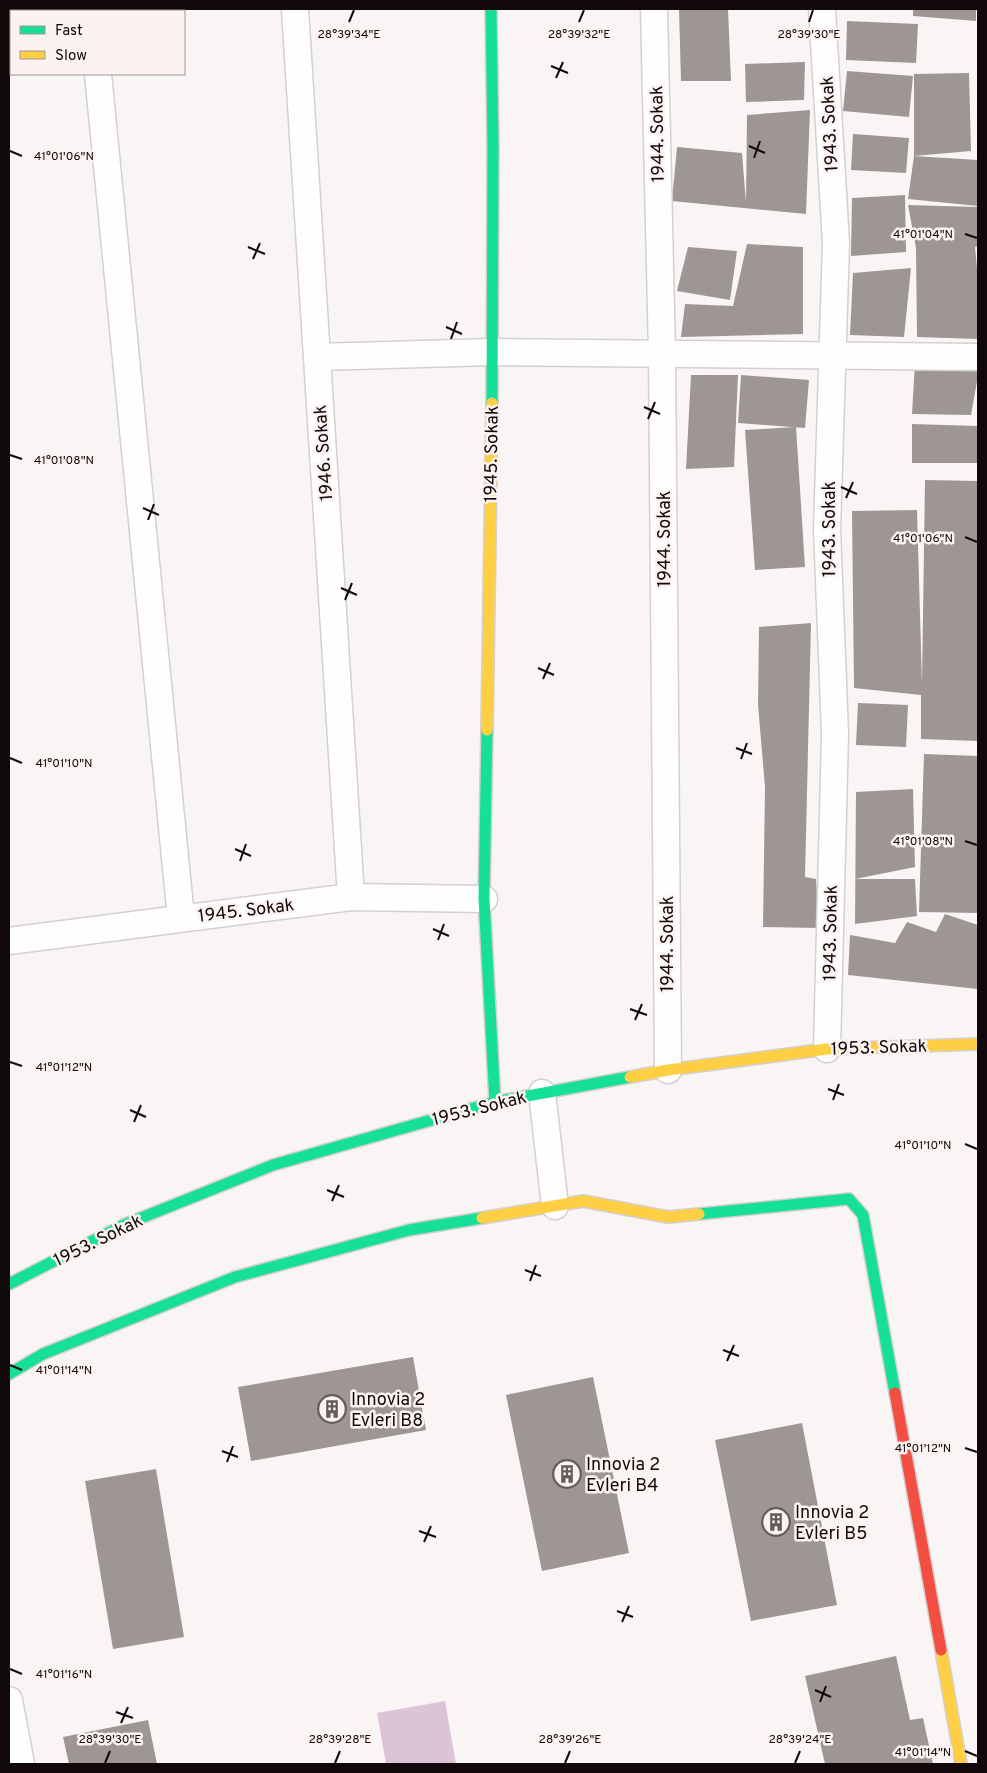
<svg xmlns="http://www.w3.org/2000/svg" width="987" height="1773" viewBox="0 0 987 1773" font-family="Overpass,sans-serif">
  <rect width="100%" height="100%" fill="#faf5f5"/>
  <path fill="#dcc4d6" d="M445,1701L456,1764H386L377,1713Z"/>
  <g fill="#9e9694">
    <path d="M679,9H728L731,81H681Z"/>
    <path d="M913,9H976V21L913,16Z"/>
    <path d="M847,21L918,24L916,63L846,60Z"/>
    <path d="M805,62L804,100L746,102L745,64Z"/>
    <path d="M847,71L913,76L909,117L843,111Z"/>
    <path d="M969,73L971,151L914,156V74Z"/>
    <path d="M810,110L806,214L672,201L677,147L742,153L746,203L747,115Z"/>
    <path d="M853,134L909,138L906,173L851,170Z"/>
    <path d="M914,156L978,160V206L908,199Z"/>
    <path d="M905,195L906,252L851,256L852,198Z"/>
    <path d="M908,205L978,207V246L975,247L978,279V339L917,337L916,248Z"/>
    <path d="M747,244L803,247V334L681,337L685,304L733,306Z"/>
    <path d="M688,247L737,251L730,300L677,291Z"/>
    <path d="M911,268L904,337L850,335L853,273Z"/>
    <path d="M915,363L978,366V376L971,415L912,414Z"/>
    <path d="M691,375H738L734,467L686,469Z"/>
    <path d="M741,375L809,380L805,428L738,423Z"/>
    <path d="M912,424L978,426V463H912Z"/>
    <path d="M796,427L805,567L755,570L745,430Z"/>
    <path d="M925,480L978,481V741L921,739V695L854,688L852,511L917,510L922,684Z"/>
    <path d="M811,623L805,877L816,879L819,928L763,927L765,787L758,705L759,627Z"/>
    <path d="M858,703L908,705L906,747L856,745Z"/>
    <path d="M924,754L978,756V913L919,912Z"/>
    <path d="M913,789L915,867L855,879H915L917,916L855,924L856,792Z"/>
    <path d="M945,914L978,925V989L848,975L850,935L895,943L907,922L936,932Z"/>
    <path d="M413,1357L426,1430L251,1461L238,1387Z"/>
    <path d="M593,1377L629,1553L542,1571L506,1395Z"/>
    <path d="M802,1423L837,1605L751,1621L715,1440Z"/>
    <path d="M156,1469L184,1637L113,1649L85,1481Z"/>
    <path d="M896,1656L910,1720L923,1718L933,1764H825L805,1676Z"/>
    <path d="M148,1720L157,1764H69L63,1737Z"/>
  </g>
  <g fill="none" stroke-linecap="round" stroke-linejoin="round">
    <defs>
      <g id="street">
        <path d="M92,9V11"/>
        <path d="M295,9L351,897"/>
        <path d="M654,9L662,353L668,1070"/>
        <path d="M822,9L836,243L827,529L835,734L827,1049"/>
        <path d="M98,74L181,918"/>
        <path d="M317,357L493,352L978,357"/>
        <path d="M9,941L351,897L484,899"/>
        <path d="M542,1093L555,1206"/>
        <path d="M9,1700L21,1764"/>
      </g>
      <g id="fast">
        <path d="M491,9L493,146L492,403"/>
        <path d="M487,730L484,899L495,1102"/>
        <path d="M699,1214L849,1199L863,1215L895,1393"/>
        <path d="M9,1284L126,1224L273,1165L495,1102L630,1077"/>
        <path d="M9,1374L43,1354L235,1277L409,1230L482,1218"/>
      </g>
      <g id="slow">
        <path d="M487,730L492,403"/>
        <path d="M630,1077L668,1070L827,1049L978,1044"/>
        <path d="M482,1218L583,1201L668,1217L699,1214"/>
        <path d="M941,1650L961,1764"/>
      </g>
      <path id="jam" d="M895,1393L941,1650"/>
    </defs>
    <use href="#street" stroke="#d6cfcf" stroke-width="29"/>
    <use href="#fast" stroke="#d6cfcf" stroke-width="14"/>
    <use href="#slow" stroke="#d6cfcf" stroke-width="14"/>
    <use href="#jam" stroke="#d6cfcf" stroke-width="14"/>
    <use href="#street" stroke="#fefefe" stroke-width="26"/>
    <use href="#fast" stroke="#16e098" stroke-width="11"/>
    <use href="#slow" stroke="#ffcf43" stroke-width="11"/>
    <use href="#jam" stroke="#f24e42" stroke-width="11"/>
  </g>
  <path fill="none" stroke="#110909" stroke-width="2" d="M349,22L354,10M579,22L584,10M809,22L813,10M551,66L568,73M556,78L563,62M749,146L765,153M10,151L22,156M754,158L760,141M965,234L977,238M248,247L265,254M253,259L260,243M446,327L462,334M451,339L457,322M644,407L660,414M648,419L655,402M10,455L22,459M841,487L857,494M846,498L853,482M143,508L159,515M148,520L154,504M965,537L977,542M341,588L357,595M345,600L352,583M538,668L554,675M543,679L550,663M736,748L752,754M10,758L22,763M741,759L747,743M965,841L977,845M235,849L251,856M240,861L246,844M433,929L449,936M438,940L444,924M630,1009L647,1015M635,1020L642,1004M10,1062L22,1066M828,1089L844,1095M833,1100L839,1084M130,1110L146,1117M134,1122L141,1105M965,1144L977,1149M327,1190L344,1197M332,1201L339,1185M525,1270L541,1276M530,1281L536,1265M723,1350L739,1356M727,1361L734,1345M10,1365L22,1370M965,1448L977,1452M222,1451L238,1457M227,1462L233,1446M419,1531L436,1537M424,1542L431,1526M617,1611L633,1617M622,1622L629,1606M10,1669L22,1674M815,1690L831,1697M820,1702L826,1686M116,1712L133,1718M121,1723L128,1707M965,1751L977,1756M105,1763L110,1751M335,1763L340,1751M565,1763L570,1751M795,1763L800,1751"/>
  <defs>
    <symbol id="building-ring" viewBox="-11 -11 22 22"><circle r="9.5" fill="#fdf2f2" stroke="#635c5c" stroke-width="1.5"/><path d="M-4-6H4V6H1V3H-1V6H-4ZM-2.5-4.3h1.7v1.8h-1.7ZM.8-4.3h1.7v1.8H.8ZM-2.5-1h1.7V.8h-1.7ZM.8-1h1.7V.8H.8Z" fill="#635c5c"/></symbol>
  </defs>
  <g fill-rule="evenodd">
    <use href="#building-ring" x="316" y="1393" width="32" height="32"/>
    <use href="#building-ring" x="551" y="1458" width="32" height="32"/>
    <use href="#building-ring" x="760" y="1506" width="32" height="32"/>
  </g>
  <g text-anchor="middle" stroke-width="5" stroke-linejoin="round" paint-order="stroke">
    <g font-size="18" fill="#110909" stroke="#fdf2f2">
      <text transform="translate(829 124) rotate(-93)" y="6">1943. Sokak</text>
      <text transform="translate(657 134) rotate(-91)" y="6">1944. Sokak</text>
      <text transform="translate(323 453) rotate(-94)" y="6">1946. Sokak</text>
      <text transform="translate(491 454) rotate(-89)" y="6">1945. Sokak</text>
      <text transform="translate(829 529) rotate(-90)" y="6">1943. Sokak</text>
      <text transform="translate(664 539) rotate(-90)" y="6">1944. Sokak</text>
      <text transform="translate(246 910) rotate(-7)" y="6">1945. Sokak</text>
      <text transform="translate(830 933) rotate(-89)" y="6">1943. Sokak</text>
      <text transform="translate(667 944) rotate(-90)" y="6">1944. Sokak</text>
      <text transform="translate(879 1047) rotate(-2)" y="6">1953. Sokak</text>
      <text transform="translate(479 1108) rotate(-14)" y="6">1953. Sokak</text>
      <text transform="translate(98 1240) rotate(-26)" y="6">1953. Sokak</text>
    </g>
    <g font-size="18" fill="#110909" stroke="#fdf2f2" text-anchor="start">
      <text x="351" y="1405">Innovia 2<tspan x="351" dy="21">Evleri B8</tspan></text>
      <text x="586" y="1470">Innovia 2<tspan x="586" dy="21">Evleri B4</tspan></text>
      <text x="795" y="1518">Innovia 2<tspan x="795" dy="21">Evleri B5</tspan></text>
    </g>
  </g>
  <g font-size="12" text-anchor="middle" fill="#110909" stroke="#fdf2f2" stroke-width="5" stroke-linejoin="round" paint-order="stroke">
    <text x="349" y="38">28°39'34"E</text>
    <text x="579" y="38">28°39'32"E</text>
    <text x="809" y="38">28°39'30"E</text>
    <text x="64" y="160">41°01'06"N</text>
    <text x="923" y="238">41°01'04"N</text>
    <text x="64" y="464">41°01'08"N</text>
    <text x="923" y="542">41°01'06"N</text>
    <text x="64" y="767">41°01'10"N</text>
    <text x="923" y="845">41°01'08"N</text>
    <text x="64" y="1071">41°01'12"N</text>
    <text x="923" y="1149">41°01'10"N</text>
    <text x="64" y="1374">41°01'14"N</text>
    <text x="923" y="1452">41°01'12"N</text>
    <text x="64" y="1678">41°01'16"N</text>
    <text x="110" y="1743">28°39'30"E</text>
    <text x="340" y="1743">28°39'28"E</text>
    <text x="570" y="1743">28°39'26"E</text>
    <text x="800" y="1743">28°39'24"E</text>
    <text x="923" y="1756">41°01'14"N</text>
  </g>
  <rect width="987" height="1773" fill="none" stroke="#110909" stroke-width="20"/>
  <rect x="10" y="10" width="175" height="65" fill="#fdf2f2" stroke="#9f9595"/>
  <rect x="20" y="26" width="25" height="8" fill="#16e098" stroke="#9f9595"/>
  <text x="55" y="35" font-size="15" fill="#110909">Fast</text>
  <rect x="20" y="51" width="25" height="8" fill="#ffcf43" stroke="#9f9595"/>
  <text x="55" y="60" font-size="15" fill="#110909">Slow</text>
</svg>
